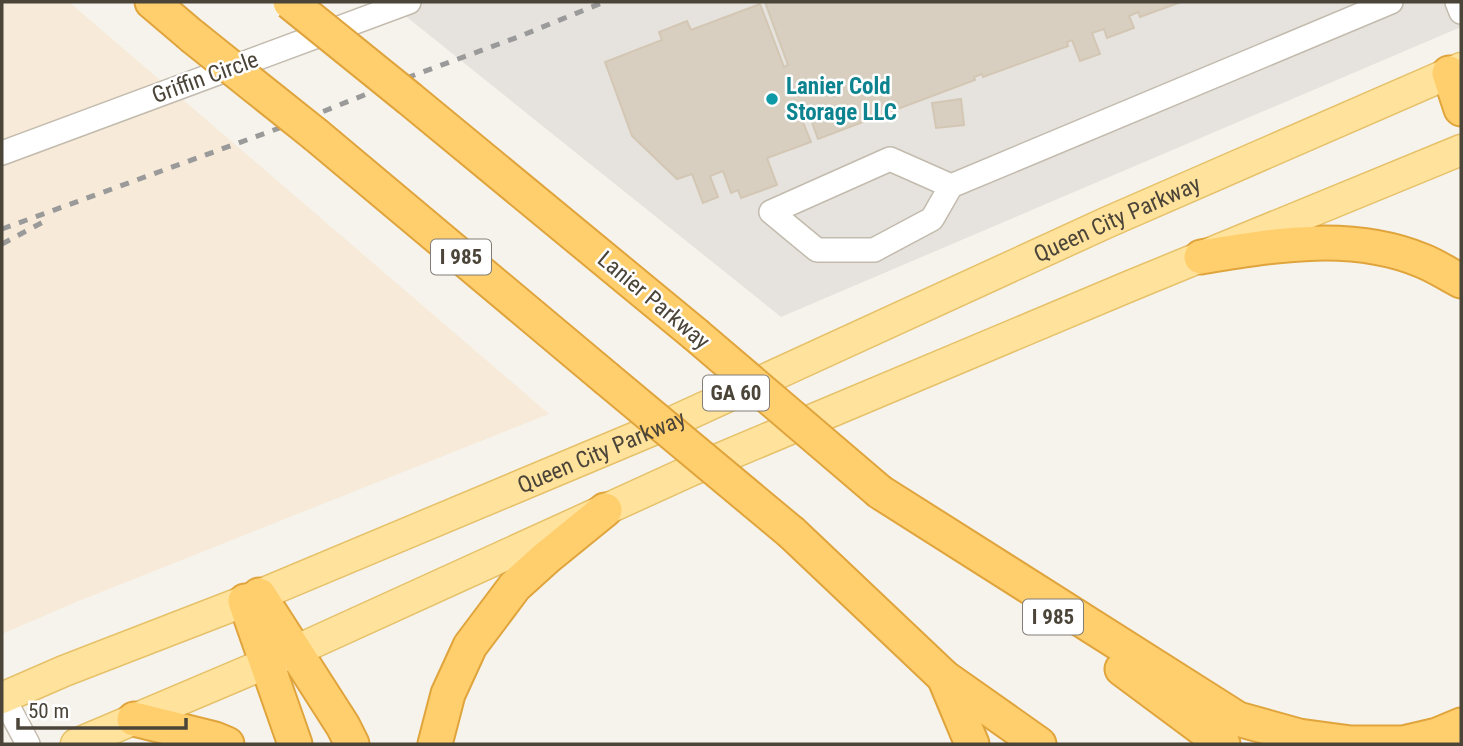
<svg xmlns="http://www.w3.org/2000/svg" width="1463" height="746" viewBox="0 0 1463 746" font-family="'Roboto Condensed',sans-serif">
  <rect width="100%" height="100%" fill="#f6f3ec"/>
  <path fill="#f7ead8" d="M2,2H69L549,414L76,602L2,634Z"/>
  <path fill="#e6e2dd" d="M388,2H1461V27L781,317Z"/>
  <g fill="#d8cfc1" stroke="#d3c7b4" stroke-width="2">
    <path d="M765,2H1181L1140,17L1138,12L1129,16L1134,28L1107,38L1104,29L1092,33L1100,54L1080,61L1072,40L1067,42L1068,46L983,77L982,74L974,77L975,80L818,139L810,117L802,120L811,142L767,158L777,185L741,198L738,190L731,193L723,171L710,176L718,197L703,203L692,174L677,179L632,136L605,62L662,40L659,32L687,21L691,30L760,4L784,67L788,65Z"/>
    <path d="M961,99L964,125L936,128L932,103Z"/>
  </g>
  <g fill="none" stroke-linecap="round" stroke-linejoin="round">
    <defs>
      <g id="minor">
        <path d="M1457,2L1461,12"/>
        <path d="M2,153L409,2"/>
        <path d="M951,186L890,159L771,212L817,250H874L932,219L951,186L1391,2"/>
        <path d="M3,697L28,744"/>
      </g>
      <g id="major">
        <path id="s1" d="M2,698L64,671L245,601L672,422L1108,222L1461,68"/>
        <path d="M76,744L295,651L690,471L1130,286L1461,150"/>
      </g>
      <g id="highway">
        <path d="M152,2L192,36"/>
        <path d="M1449,73L1461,109"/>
        <path d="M410,99L695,334"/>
        <path d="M316,135L606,378"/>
        <path d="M1201,257C1274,245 1352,231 1423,261C1436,266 1449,275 1461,281"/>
        <path d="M880,492L1238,719L1299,736L1351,743H1403L1437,735L1461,725"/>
        <path d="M792,533L944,677L1039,744"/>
        <path d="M259,595L343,726L352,744"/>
        <path d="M245,601L295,744"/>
        <path d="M1122,669L1223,744"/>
        <path d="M944,677L972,744"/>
        <path d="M134,719L215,739L227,744"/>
        <path d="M435,744L448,694L470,646L515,586L546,558L605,510"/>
      </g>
    </defs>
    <use href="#minor" stroke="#c2bbae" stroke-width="26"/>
    <use href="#major" stroke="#e6c16a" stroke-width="33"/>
    <use href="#highway" stroke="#e0a43c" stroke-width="37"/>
    <use href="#minor" stroke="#fff" stroke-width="23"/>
    <use href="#major" stroke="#ffe39c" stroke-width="30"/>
    <use href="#highway" stroke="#ffcf6e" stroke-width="33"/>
    <g stroke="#9a9a9a" stroke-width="5" stroke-dasharray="9 9" stroke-linecap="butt">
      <path d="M2,229L307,118L409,77L518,37L604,2"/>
      <path d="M2,244L45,221"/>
    </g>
    <defs>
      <g id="highway-bridge">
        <path d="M290,2L410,99"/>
        <path d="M192,36L316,135"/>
        <path d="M695,334L880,492"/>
        <path d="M606,378L792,533"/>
      </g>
    </defs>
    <use href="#highway-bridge" stroke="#e0a43c" stroke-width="37" stroke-linecap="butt"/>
    <use href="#highway-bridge" stroke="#ffcf6e" stroke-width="33"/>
  </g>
  <circle fill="#0f9aa8" stroke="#fff" stroke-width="2.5" cx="772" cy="99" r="7"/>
  <g text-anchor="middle" stroke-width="5" stroke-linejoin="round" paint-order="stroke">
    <g fill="#fff" stroke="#817c74" stroke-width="2">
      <rect x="431" y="239.5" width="60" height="35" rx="5"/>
      <rect x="703" y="375.5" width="66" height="35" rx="5"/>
      <rect x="1023" y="599.5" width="60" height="35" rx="5"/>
    </g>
    <g font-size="21" font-weight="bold" fill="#4b4439">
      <text x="461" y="264">I 985</text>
      <text x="736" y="400">GA 60</text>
      <text x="1053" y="624">I 985</text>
    </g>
    <g font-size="23" fill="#4b4439" stroke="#fff">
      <text transform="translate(205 77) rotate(-20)" y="8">Griffin Circle</text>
      <text dy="8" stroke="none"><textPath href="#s1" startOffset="1214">Queen City Parkway</textPath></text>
      <text transform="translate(654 300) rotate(40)" y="8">Lanier Parkway</text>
      <text dy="8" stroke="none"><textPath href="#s1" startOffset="648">Queen City Parkway</textPath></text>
    </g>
    <g font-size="23" font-weight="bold" fill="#0d838f" stroke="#fff" text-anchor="start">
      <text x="786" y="94">Lanier Cold<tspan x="786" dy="26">Storage LLC</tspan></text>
    </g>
  </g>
  <rect width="1463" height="746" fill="none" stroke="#4b4439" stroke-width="7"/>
  <path d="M18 718v10h168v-10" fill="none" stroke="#4b4439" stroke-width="3.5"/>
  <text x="28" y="718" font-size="21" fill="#4b4439" stroke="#ffffff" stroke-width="5" paint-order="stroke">50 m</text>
</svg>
